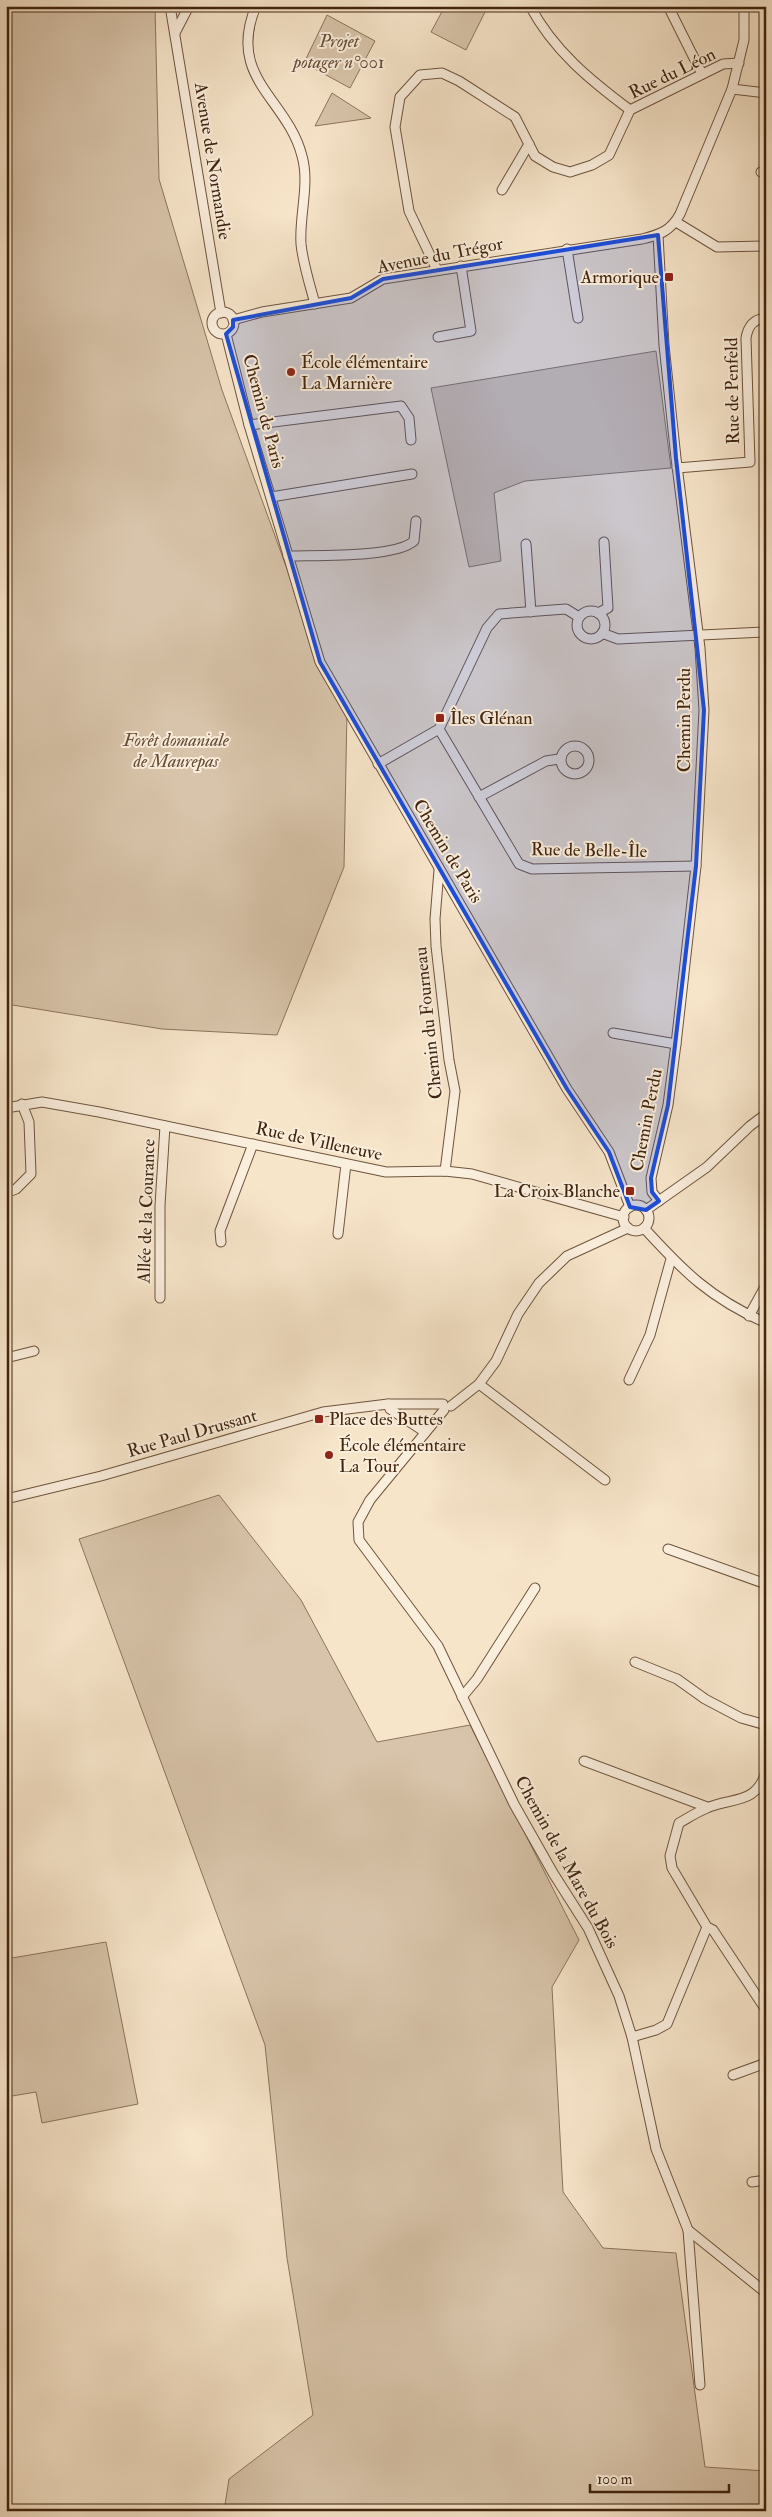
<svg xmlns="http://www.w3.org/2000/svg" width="772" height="2517" viewBox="0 0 772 2517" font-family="'IM FELL Double Pica',serif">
  <rect width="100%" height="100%" fill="#f7e5ca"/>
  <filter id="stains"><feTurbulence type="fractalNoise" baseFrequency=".004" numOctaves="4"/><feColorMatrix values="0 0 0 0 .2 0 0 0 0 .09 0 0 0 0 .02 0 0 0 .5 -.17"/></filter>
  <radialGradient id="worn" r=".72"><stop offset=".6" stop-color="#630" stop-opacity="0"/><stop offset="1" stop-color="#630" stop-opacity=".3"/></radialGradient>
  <g fill="#d8c4aa" stroke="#8c745c">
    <path d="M6,6H155L159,179L222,390L315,646L347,712L344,867L277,1035L162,1029L6,1004Z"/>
    <path d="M445,6L487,8L466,50L431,32Z"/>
    <path d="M327,15L375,41L350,88L304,63Z"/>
    <path d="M332,93L371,118L315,126Z"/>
    <path d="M656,351L671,468L525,481L494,493L501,561L469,567L431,388Z"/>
    <path d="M219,1495L301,1600L377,1742L470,1725L579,1940L552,1987L563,2192L603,2248L676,2253L705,2467L766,2471V2511H224L229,2479L313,2415L287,2258L265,2045L79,1539Z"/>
    <path d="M106,1942L138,2104L42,2123L36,2092L6,2097V1959Z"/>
  </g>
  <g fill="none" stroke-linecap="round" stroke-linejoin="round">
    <defs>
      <g id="minor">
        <path d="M170,6L221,313"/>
        <path d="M256,6C226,78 287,98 302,156C310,184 299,216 301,244C303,264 310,285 315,304"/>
        <path d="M530,6C554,51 590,80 630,110"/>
        <path d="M668,6L702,74"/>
        <path d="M175,33L189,6"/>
        <path d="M732,89L766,93"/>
        <path d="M761,172L766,171"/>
        <path d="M502,190L529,144"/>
        <path d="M676,222L717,247L766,246"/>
        <path d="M658,235L664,345L676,458L700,648L704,710L696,866L676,1044L668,1105L651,1178L652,1192L659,1201"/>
        <path d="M567,249L578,318"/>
        <path d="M437,270L409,211L395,127L400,97L420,75L442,73L459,81L515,117L535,156L553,167L570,172L592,165L609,155L630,110L723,64L739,63"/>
        <circle cx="223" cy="323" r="11"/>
        <path d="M233,320L262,312L351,298L383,279L642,239C659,235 671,231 680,214L732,89L744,40V6"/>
        <path d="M226,334L249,425L320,662L567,1089L609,1152L630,1207"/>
        <path d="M438,337L471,331L461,266"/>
        <path d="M249,425L401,406L409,418L411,440"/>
        <path d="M677,468L750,462L746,338C748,326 753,319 766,318"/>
        <path d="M271,497L412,474"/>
        <path d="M526,544L531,612"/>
        <path d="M288,556C316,555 395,558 414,541L416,521"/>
        <circle cx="591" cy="625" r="14"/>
        <path d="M598,613L608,608L604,542"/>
        <path d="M602,633L618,639L766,632"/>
        <path d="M439,729L519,864L532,869L696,866"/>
        <circle cx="575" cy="760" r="14"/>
        <path d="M378,764L439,729L487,628L499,614L566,609L579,617"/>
        <path d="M479,797L546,761L559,759"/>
        <path d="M439,870L435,919L436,946L449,1060L455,1091L445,1171"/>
        <path d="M613,1033L676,1044"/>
        <path d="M6,1108L42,1102L99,1112L386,1172L445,1171L472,1174L624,1217"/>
        <path d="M6,1193L16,1189L31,1174L29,1122L22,1104"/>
        <circle cx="636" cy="1218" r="13"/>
        <path d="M646,1210L707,1167L750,1126L766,1114"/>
        <path d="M644,1228C684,1272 710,1298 766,1323"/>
        <path d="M338,1234L346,1164"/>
        <path d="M221,1242L220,1231L253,1144"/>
        <path d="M160,1298V1205L165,1126"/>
        <path d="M749,1316L766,1285"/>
        <path d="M6,1358L34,1351"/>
        <path d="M629,1380L650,1335L671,1259"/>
        <path d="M479,1384L605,1480"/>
        <path d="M388,1404L390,1409L425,1432"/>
        <path d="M451,1406L479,1384L496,1361L518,1314L539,1283L567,1256L628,1228"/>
        <path d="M444,1410L370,1500L358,1522L359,1540L438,1646L514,1804L553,1873L588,1928L619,1996L632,2037L656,2149L688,2230L700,2385"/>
        <path d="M6,1499L101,1476L323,1412L388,1404H443"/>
        <path d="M668,1549L766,1584"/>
        <path d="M635,1662L677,1679L705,1699L741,1718L766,1725"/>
        <path d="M462,1697L477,1679L535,1588"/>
        <path d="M584,1761L707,1807"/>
        <path d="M766,1772C756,1805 732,1797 707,1808C697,1812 688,1818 679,1823L670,1856L672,1868L707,1927L713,1930L766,2010"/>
        <path d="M632,2037L656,2030L667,2024L707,1927"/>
        <path d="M733,2075L766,2063"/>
        <path d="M752,2182L766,2180"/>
        <path d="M688,2230L766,2293"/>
      </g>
    </defs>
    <use href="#minor" stroke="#6e543d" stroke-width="11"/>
    <use href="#minor" stroke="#faeedd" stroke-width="9"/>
  </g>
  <path fill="#1d4ed8" fill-opacity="0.2" stroke="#1d4ed8" stroke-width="4" stroke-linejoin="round" d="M658,235L676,458L704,710L696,866L668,1105L651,1178L652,1192L659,1201L646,1210L630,1207L609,1152L567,1089L320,662L226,334L233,327V320L351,298L383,279Z"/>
  <g fill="#8f2418" stroke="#faeedd" stroke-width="2">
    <rect x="664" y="272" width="10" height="10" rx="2.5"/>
    <circle cx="291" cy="372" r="5"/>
    <rect x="435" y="713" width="10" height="10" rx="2.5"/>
    <rect x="625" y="1186" width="10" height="10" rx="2.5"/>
    <rect x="314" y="1414" width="10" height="10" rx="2.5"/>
    <circle cx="329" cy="1455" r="5"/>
  </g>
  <g text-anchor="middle" stroke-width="4" stroke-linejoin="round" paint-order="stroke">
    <g font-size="18" font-style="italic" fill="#674c35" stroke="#faeedd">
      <text x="339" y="47">Projet<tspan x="339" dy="21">potager n°001</tspan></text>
      <text x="176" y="746">Forêt domaniale<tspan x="176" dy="21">de Maurepas</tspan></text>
    </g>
    <g font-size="18" fill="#41240e" stroke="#faeedd">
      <text transform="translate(672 73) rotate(-26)" y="6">Rue du Léon</text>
      <text transform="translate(213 161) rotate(81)" y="6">Avenue de Normandie</text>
      <text transform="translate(440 255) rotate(-11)" y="6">Avenue du Trégor</text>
      <text transform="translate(732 391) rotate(-91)" y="6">Rue de Penfeld</text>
      <text transform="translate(264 411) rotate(75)" y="6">Chemin de Paris</text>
      <text transform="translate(684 720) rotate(-90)" y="6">Chemin Perdu</text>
      <text transform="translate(589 850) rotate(1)" y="6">Rue de Belle-Île</text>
      <text transform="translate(448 851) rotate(59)" y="6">Chemin de Paris</text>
      <text transform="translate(428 1023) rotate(-96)" y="6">Chemin du Fourneau</text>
      <text transform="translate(646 1120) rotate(-79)" y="6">Chemin Perdu</text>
      <text transform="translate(319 1141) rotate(12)" y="6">Rue de Villeneuve</text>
      <text transform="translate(146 1211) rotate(-88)" y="6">Allée de la Courance</text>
      <text transform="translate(192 1433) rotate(-16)" y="6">Rue Paul Drussant</text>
      <text transform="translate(567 1862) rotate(61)" y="6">Chemin de la Mare du Bois</text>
    </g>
    <g font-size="18" fill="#41240e" stroke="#faeedd" text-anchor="start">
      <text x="659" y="283" text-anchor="end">Armorique</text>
      <text x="301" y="368">École élémentaire<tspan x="301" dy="21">La Marnière</tspan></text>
      <text x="450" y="724">Îles Glénan</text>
      <text x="620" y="1197" text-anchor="end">La Croix Blanche</text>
      <text x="329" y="1425">Place des Buttes</text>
      <text x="339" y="1451">École élémentaire<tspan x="339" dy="21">La Tour</tspan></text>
    </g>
  </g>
  <rect width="772" height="2517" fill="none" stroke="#f7e5ca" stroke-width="25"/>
  <rect x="8" y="8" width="757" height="2502" fill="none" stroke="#41240e" stroke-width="2.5"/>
  <rect x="12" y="12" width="747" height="2492" fill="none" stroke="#41240e"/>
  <path d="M590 2484v8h139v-8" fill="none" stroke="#41240e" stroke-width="2.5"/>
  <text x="597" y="2484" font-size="15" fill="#41240e" stroke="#faeedd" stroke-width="4" paint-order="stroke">100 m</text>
  <rect width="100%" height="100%" filter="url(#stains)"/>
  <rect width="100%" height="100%" fill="url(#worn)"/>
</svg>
